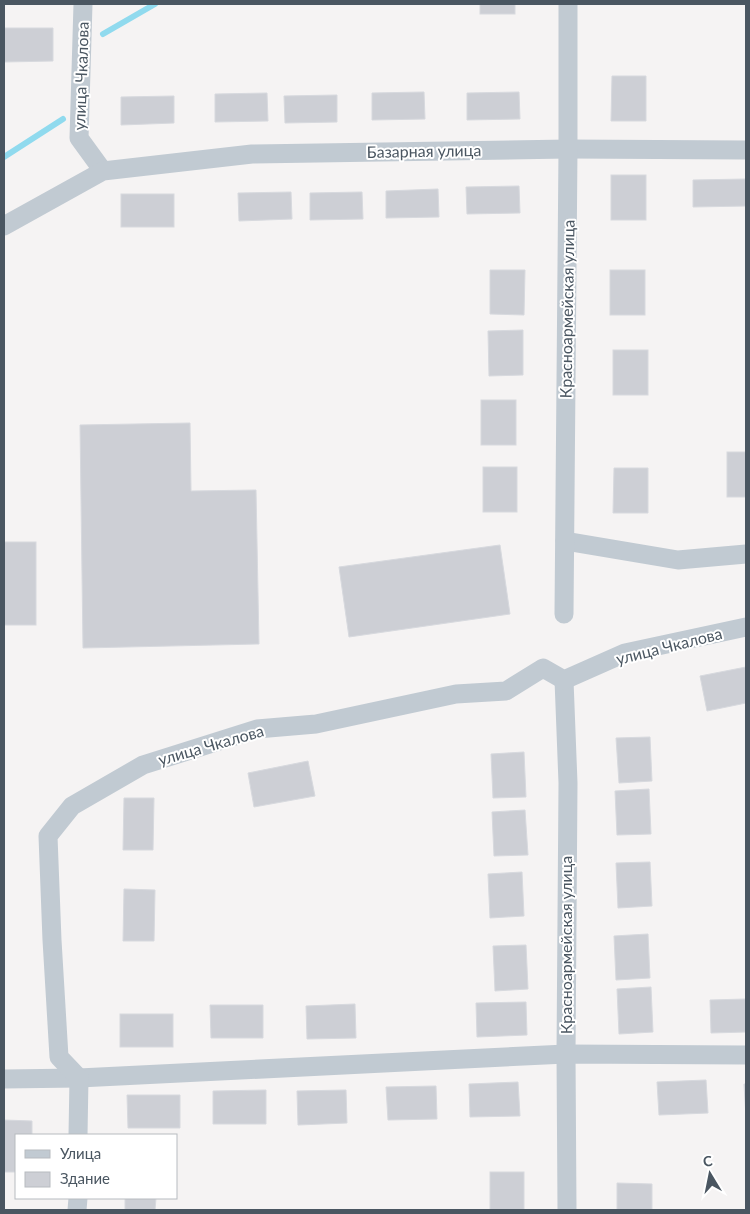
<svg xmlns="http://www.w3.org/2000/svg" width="750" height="1214" viewBox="0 0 750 1214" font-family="Lato,sans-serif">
  <rect width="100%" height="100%" fill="#f5f3f3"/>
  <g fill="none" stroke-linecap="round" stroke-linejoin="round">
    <g stroke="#90daee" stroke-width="6">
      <path d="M103,34L155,4"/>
      <path d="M4,157L63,119"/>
    </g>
  </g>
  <g fill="#cdcfd5" stroke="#d7d9de">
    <rect x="480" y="4" width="35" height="10"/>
    <path d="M4,28H53V61L4,62Z"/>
    <path d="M612,76H646V121H611Z"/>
    <path d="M424,92L425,119L372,120V93Z"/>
    <path d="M519,92L520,119L467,120V93Z"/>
    <path d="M267,93L268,121L215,122V94Z"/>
    <path d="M337,95V122L285,123L284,96Z"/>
    <path d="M174,96V123L121,125V97Z"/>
    <rect x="611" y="175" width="35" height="45"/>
    <path d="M746,179V206L693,207V180Z"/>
    <path d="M519,186L520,213L467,214L466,187Z"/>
    <path d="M438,189L439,217L386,218V191Z"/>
    <path d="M291,192L292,219L239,221L238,193Z"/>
    <path d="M362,192L363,219L310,220V193Z"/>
    <rect x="121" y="194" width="53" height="33"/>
    <path d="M490,270H525L524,315L490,314Z"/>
    <rect x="610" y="270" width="35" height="45"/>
    <path d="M523,330V375L489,376L488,331Z"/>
    <rect x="613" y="350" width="35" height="45"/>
    <rect x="481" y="400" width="35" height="45"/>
    <path d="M190,423L191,491L256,490L259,644L83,648L80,425Z"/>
    <rect x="727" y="452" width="19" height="45"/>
    <rect x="483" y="467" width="34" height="45"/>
    <path d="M614,468H648V513H613Z"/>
    <rect x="4" y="542" width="32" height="83"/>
    <path d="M500,545L510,614L349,637L339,567Z"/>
    <path d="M746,667V703L707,711L700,676Z"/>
    <path d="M650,737L652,781L619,783L616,738Z"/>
    <path d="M524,752L526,797L493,798L491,754Z"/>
    <path d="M308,761L315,796L254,807L248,773Z"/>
    <path d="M649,789L651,834L617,835L615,791Z"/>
    <path d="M124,798H154L153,850H123Z"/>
    <path d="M525,810L528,855L494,856L492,812Z"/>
    <path d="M650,862L652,906L618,908L616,863Z"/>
    <path d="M522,872L524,916L490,918L488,874Z"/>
    <path d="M124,889L155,890L154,941H123Z"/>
    <path d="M648,934L650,978L616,980L614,936Z"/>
    <path d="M526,945L528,989L495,991L493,946Z"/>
    <path d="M651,987L653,1032L619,1034L617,989Z"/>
    <path d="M746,999V1032L711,1033L710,1000Z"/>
    <path d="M526,1002L527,1035L477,1037L476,1003Z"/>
    <path d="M355,1004L356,1038L307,1039L306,1006Z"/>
    <path d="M210,1005H263V1038H211Z"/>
    <rect x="120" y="1014" width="53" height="33"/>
    <path d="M706,1080L708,1113L659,1115L657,1082Z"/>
    <path d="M518,1082L520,1116L470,1117L469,1084Z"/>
    <path d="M744,1084H746V1117Z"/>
    <path d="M436,1086L437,1119L388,1120L386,1087Z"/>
    <path d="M266,1090V1124H213V1091Z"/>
    <path d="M346,1090L347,1123L298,1125L297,1091Z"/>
    <path d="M127,1095H180V1128H128Z"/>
    <path d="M4,1120L32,1121V1135H16V1172H4Z"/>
    <rect x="490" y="1172" width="34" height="38"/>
    <path d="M617,1183L652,1184V1210H617Z"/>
    <path d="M125,1198H156L155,1210H125Z"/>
  </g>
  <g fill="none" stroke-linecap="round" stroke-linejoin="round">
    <g stroke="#c1cad2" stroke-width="19">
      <path d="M83,4L79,138L103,171"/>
      <path d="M4,226L103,171L252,154L568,149L746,150"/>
      <path d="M565,541L678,560L746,554"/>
      <path d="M564,614L568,149V4"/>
      <path d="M564,680L568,783L566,1054L567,1210"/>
      <path d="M4,1079L79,1078L566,1054L746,1055"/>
      <path d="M78,1135L79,1078L59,1057L52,940L48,836L72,806L143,765L257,729L316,724L456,694L506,691L543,668L564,680L625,653L746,627"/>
      <path d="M77,1210L78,1198"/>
    </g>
  </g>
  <g text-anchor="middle" stroke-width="4" stroke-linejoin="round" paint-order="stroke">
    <g font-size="16" fill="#4a5661" stroke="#fff">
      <text transform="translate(81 76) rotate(-88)" y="6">улица Чкалова</text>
      <text transform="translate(424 151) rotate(-1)" y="6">Базарная улица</text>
      <text transform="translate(567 309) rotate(-89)" y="6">Красноармейская улица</text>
      <text transform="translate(669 646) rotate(-14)" y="6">улица Чкалова</text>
      <text transform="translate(211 745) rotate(-16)" y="6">улица Чкалова</text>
      <text transform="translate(566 945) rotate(-90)" y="6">Красноармейская улица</text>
    </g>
  </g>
  <rect width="750" height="1214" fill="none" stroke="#4a5661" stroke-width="10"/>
  <rect x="15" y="1134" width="162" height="65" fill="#ffffff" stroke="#b7bbc0"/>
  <rect x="25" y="1150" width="25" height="8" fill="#c1cad2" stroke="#b7bbc0"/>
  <text x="60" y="1159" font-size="15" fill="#4a5661">Улица</text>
  <rect x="25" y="1172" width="25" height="15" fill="#cdcfd5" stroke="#b7bbc0"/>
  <text x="60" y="1184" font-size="15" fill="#4a5661">Здание</text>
  <g transform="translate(710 1174) rotate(350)" stroke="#ffffff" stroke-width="4" paint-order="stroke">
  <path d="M0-4L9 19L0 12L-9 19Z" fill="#4a5661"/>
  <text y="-8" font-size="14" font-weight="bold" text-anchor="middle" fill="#4a5661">С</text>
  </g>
</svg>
